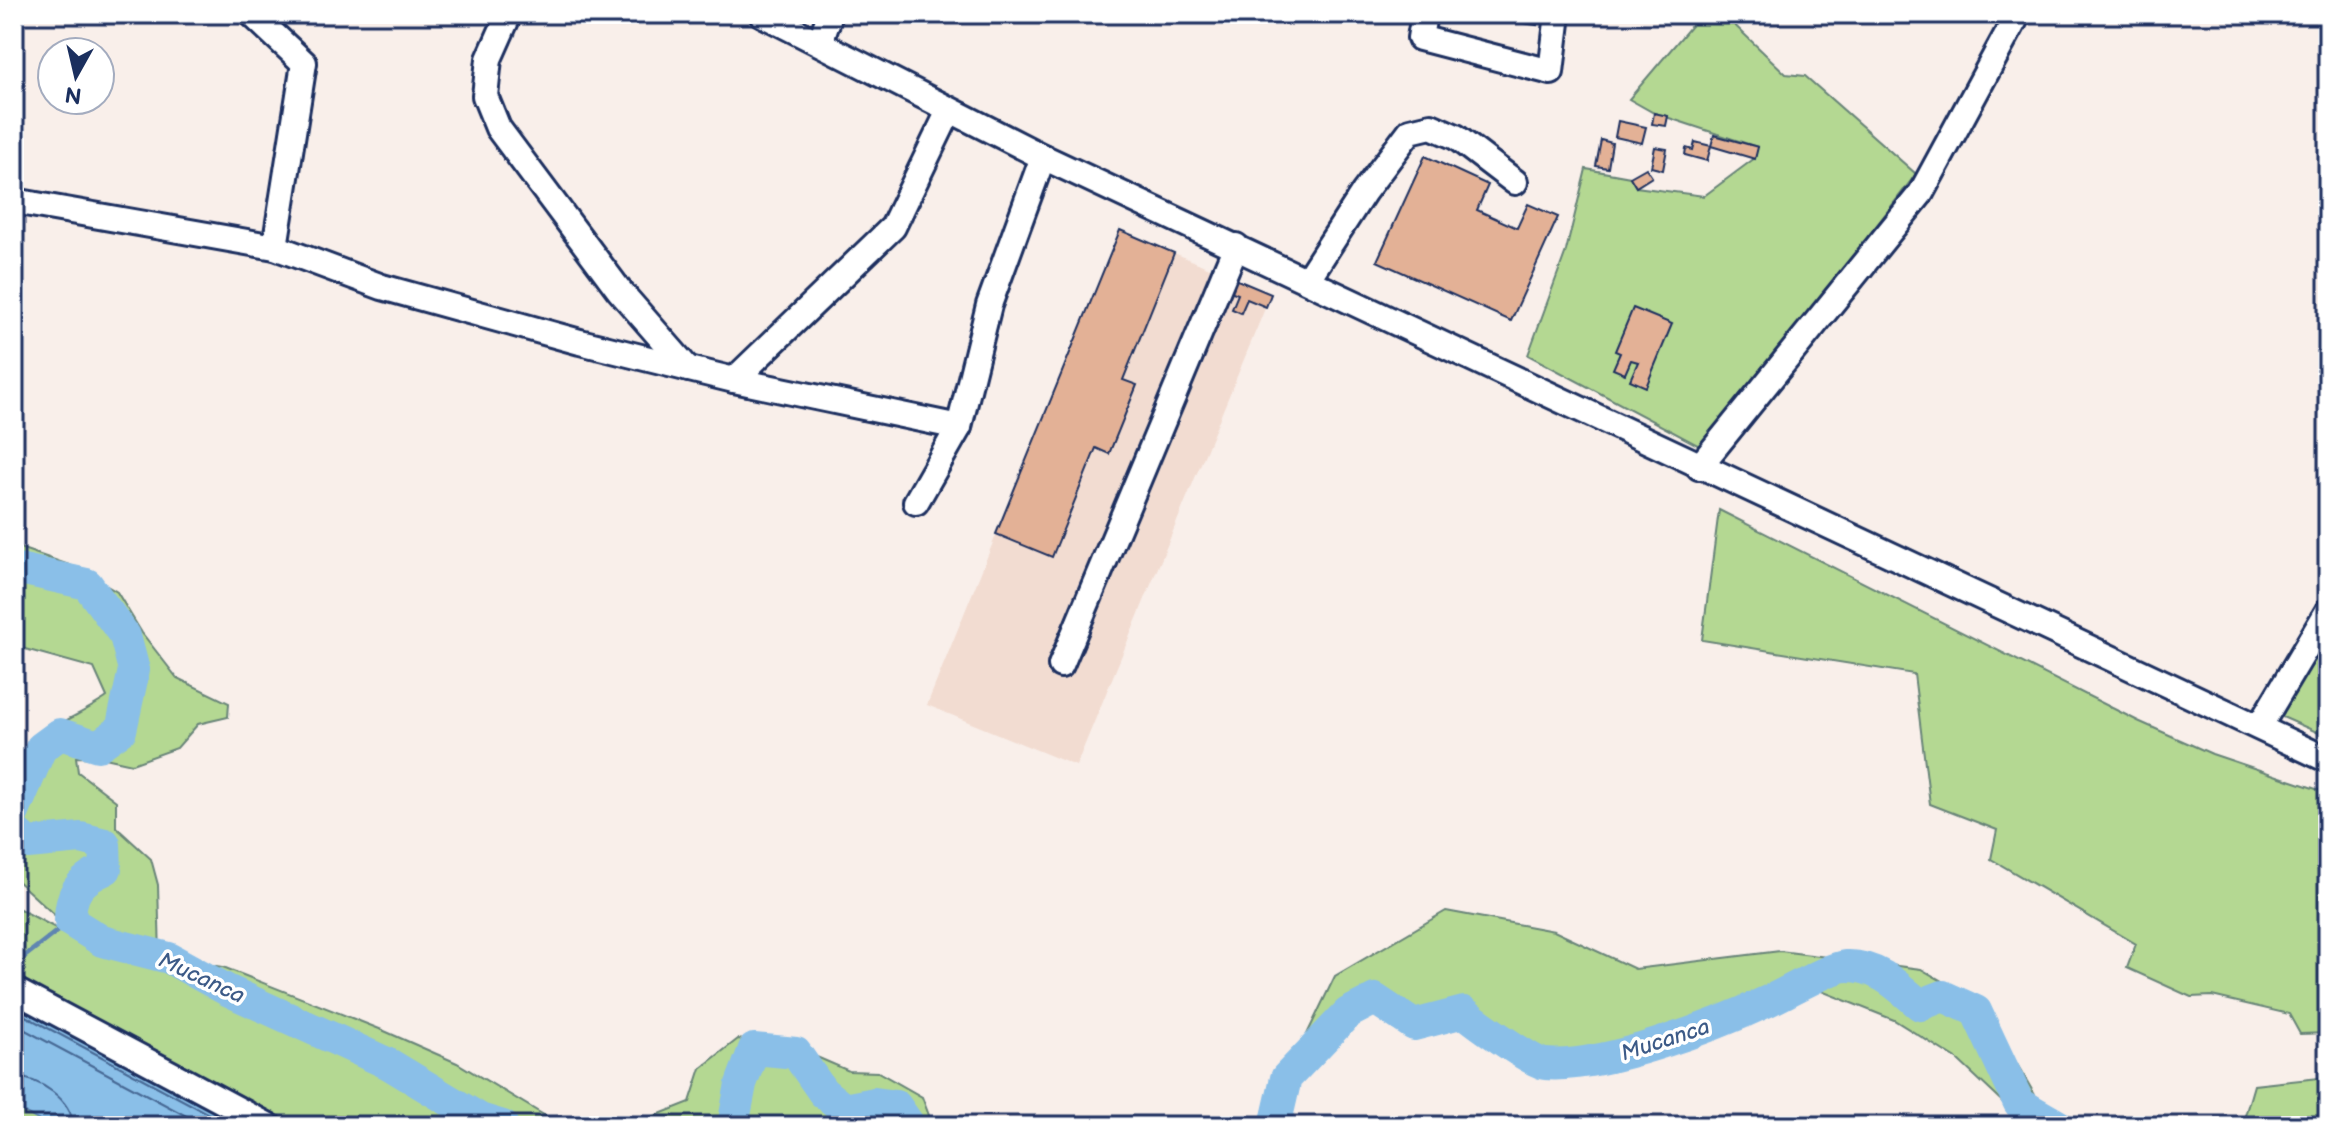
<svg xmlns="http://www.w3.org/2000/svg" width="2342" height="1140" viewBox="0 0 2342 1140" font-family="'Balsamiq Sans',sans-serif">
  <rect width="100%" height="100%" fill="#f9efea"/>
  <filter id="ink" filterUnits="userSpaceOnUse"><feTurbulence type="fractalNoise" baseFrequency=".0125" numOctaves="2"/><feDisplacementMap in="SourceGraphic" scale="16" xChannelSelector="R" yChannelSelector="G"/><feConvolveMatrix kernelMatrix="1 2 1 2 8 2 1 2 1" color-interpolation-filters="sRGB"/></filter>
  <g filter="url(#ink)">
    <path fill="#f2dcd1" d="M1120,230L1271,294L1076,766L927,705Z"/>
    <g fill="#b4d892" stroke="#688478" stroke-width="2">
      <path d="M1701,14H1723L1786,74L1805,76L1916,174L1705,449L1528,355L1566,251L1586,169L1630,177L1636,187L1704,196L1755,158L1757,147L1654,113L1629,99Z"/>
      <path d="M1719,510L2138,721L2212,754L2328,793V1033L2300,1034L2289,1014L2212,996L2191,997L2127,968L2136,944L1991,859L1997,830L1930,804L1914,674L1702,640Z"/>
      <path d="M14,546L75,567L117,592L142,633L177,678L229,703L228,717L198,724L177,748L132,764L105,758L76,757L78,772L116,801V827L151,859L158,885L160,956L223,967L382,1030L457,1063L562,1126H14V906L86,944L14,878V767C26,733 80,717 107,697L94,668L14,646Z"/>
      <path d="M2328,629V737L2278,715Z"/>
      <path d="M1446,911L1554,931L1635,969L1780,951L1921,969L1982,1004L2035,1095L2074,1126H2028L1958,1060L1894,1020L1804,984L1738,1015L1599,1061L1543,1065L1490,1034L1464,1012L1414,1025L1375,999L1348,1014L1286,1078L1335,976Z"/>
      <path d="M738,1039L796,1048L849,1071L878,1072L922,1097L933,1126H629L690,1102L701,1068Z"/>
      <path d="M2328,1077V1126H2242L2254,1085Z"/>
    </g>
    <path fill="#8abfe8" stroke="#5e85b1" stroke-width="2" d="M14,990L269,1126H48L14,1106Z"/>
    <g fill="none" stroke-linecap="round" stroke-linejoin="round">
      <g stroke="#476995" stroke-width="2">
        <path d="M14,1010L231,1126"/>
        <path d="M14,1024L205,1126"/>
        <path d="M14,1077C39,1078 72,1099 73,1126"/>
      </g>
      <path stroke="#5e85b1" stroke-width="5" d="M14,974L20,960L70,921"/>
      <g stroke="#8abfe8" stroke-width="32">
        <path d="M14,572L24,570L87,584L125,636L134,670L121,730L98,746L60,734L41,748L14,812"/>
        <path d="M14,831L28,843L81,838L105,844L106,869C80,880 70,892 70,921L102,941L169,958L227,990L389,1064L480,1119L503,1126"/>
        <path d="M733,1126L741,1084L754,1049L796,1053L823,1092L844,1109L875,1103L896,1106L910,1126"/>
        <path d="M1275,1126L1286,1078L1348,1013L1375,999L1414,1025L1464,1012C1476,1022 1534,1064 1545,1064C1602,1069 1715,1026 1768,1001C1787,993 1827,968 1846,966C1877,965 1898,986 1920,1005L1943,996L1976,1011L2019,1103L2059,1126"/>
      </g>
    </g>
    <g fill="#e3b196" stroke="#1b2f5e" stroke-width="2">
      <path d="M1502,14H1538L1537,25L1501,20Z"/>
      <path d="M1654,113L1668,116L1666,126L1652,124Z"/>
      <path d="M1618,121L1646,127L1642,143L1615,137Z"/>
      <path d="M1714,135L1758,147L1755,159L1711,146Z"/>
      <path d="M1601,140L1612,143L1608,168L1596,166Z"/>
      <path d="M1695,142L1711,146L1707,161L1685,155L1686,148L1693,150Z"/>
      <path d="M1655,147L1667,149L1663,170L1651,167Z"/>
      <path d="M1425,156L1488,185L1477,210L1517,228L1528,204L1558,217L1511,321L1377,261Z"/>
      <path d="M1646,168L1652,177L1636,187L1630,177Z"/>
      <path d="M1120,230L1174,253L1123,380L1137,385L1109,454L1096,448L1052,557L996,534Z"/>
      <path d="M1235,279L1271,294L1266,307L1247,299L1241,313L1232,309L1238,294L1230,291Z"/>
      <path d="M1633,308L1672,324L1646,387L1630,380L1638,362L1631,360L1625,374L1613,369L1620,353L1615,351Z"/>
    </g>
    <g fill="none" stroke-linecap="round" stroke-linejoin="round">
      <defs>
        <g id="minor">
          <path d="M252,14L304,63L275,247"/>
          <path d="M509,14L489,59L485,96L498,128L619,290L688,369"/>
          <path d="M762,14L1043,157L2328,760"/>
          <path d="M1424,14L1420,38L1551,72L1558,14"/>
          <path d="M820,43L830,14"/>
          <path d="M14,201L275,247L382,287L580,342L734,380L959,427"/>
          <path d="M1307,280L1364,192L1410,131L1431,126L1456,137L1515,182"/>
          <path d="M734,380L893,227L949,111"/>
          <path d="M1699,467L1921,193L2018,14"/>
          <path d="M916,502L959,427L989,305L1043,157"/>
          <path d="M1061,665L1236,246"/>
          <path d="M2259,727L2328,611"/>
          <path d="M14,990L269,1126"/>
        </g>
      </defs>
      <use href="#minor" stroke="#1b2f5e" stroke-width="30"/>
      <use href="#minor" stroke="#fff" stroke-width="24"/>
    </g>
  </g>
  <g text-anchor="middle" stroke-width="7" stroke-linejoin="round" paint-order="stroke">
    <g font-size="22" font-style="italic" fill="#3c5a87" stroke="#fff">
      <text transform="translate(202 977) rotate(25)" y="8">Mucanca</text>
      <text transform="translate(1665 1039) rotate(-18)" y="8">Mucanca</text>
    </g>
  </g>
  <rect width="2342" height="1140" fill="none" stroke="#fff" stroke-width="48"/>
  <rect x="24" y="24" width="2294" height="1092" fill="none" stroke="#1b2f5e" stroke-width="3" filter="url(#ink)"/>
  <g transform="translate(76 76) rotate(188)"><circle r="38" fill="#ffffff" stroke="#a4acbf" stroke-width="2"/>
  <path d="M0-6L14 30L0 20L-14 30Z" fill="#1b2f5e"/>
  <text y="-12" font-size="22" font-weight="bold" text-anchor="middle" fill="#1b2f5e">N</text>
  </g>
</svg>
